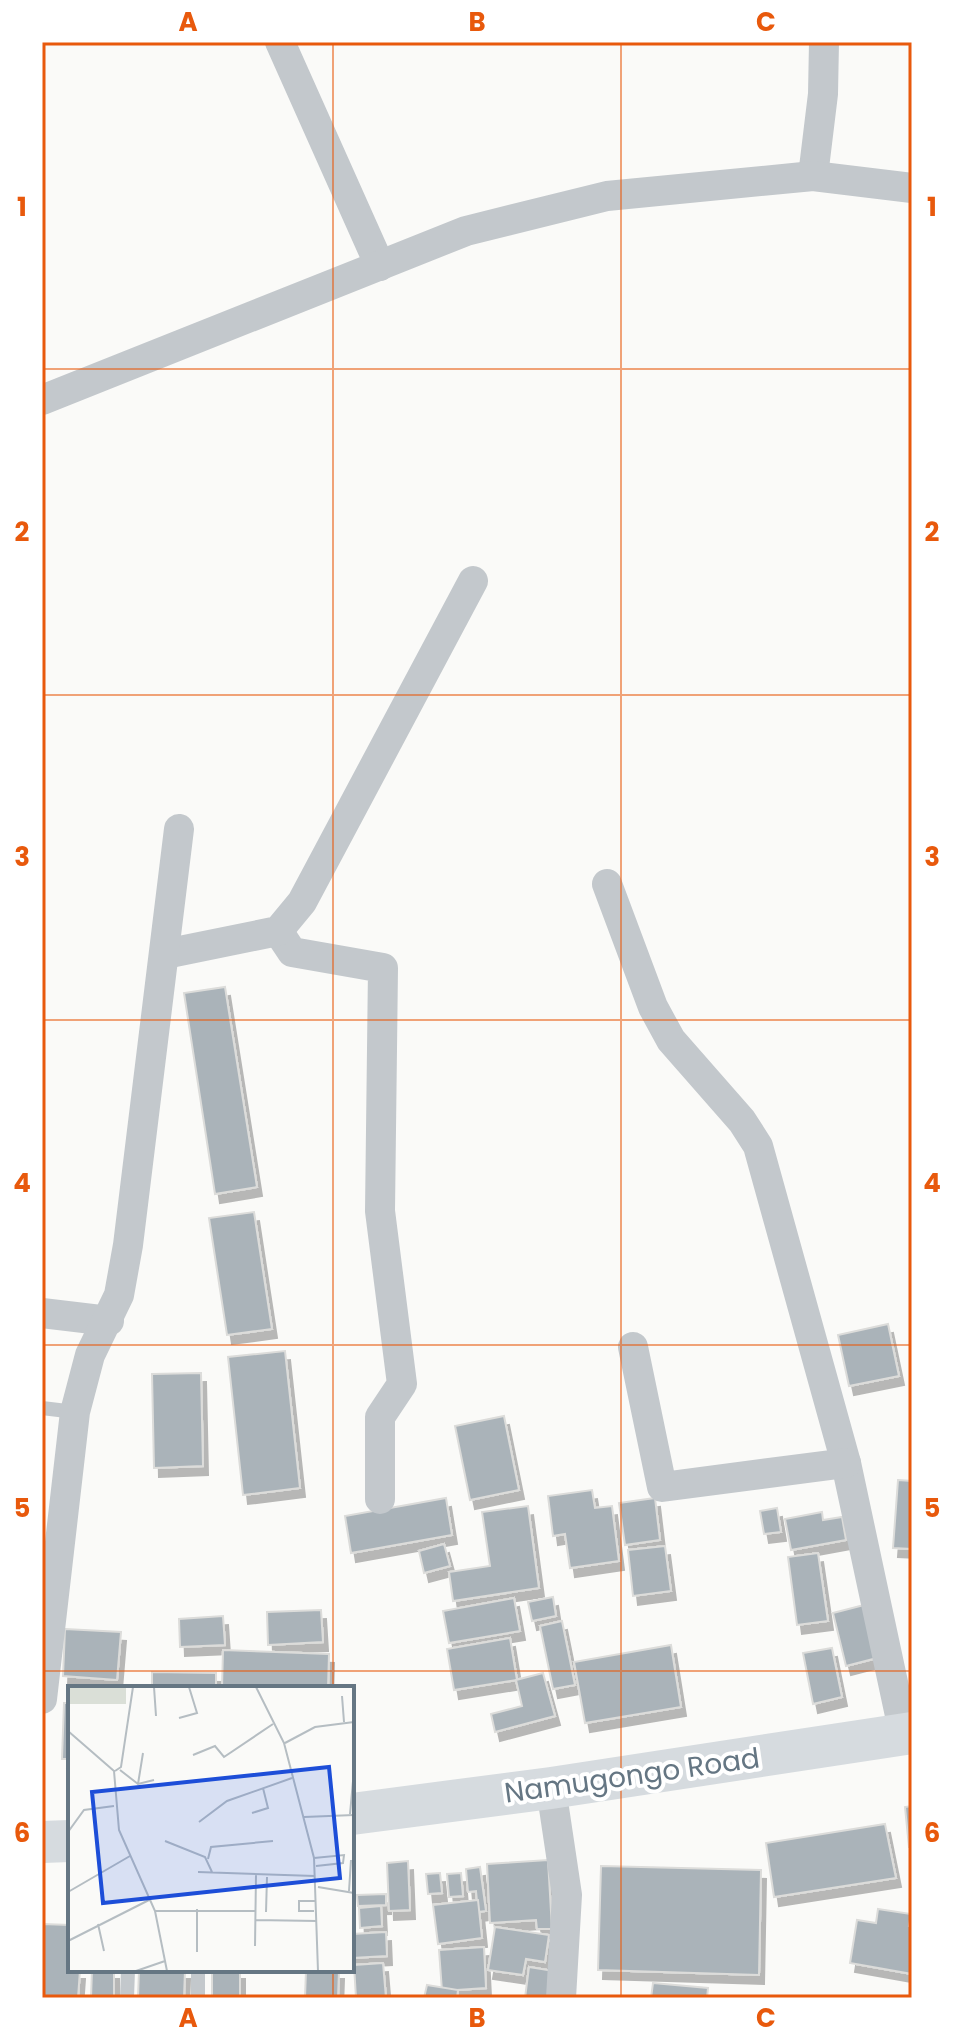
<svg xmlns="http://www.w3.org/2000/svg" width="954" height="2040" viewBox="0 0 954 2040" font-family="Poppins,sans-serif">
  <defs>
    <filter id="shadow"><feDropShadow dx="5" dy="9" stdDeviation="0" flood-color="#0004"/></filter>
  </defs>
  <rect width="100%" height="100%" fill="#fafaf8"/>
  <g fill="#aab3b9" stroke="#dcdcda" stroke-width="2" filter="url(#shadow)">
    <path d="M225,987L257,1187L215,1194L184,993Z"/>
    <path d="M254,1212L272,1329L227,1335L209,1218Z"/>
    <path d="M888,1324L899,1376L849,1386L838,1335Z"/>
    <path d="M285,1351L300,1488L243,1495L228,1357Z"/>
    <path d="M201,1373L203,1466L154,1468L152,1374Z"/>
    <path d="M504,1416L519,1490L470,1500L455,1426Z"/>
    <path d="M898,1480L912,1481V1549L893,1548Z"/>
    <path d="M592,1490L595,1508L612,1506L619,1561L570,1568L565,1534L553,1536L548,1496Z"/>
    <path d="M446,1498L452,1535L351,1553L345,1516Z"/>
    <path d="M655,1498L660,1540L625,1545L619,1503Z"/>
    <path d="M528,1506L539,1588L453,1601L449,1572L490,1566L482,1512Z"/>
    <path d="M777,1508L781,1532L764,1534L760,1511Z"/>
    <path d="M822,1512L823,1520L842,1517L846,1540L791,1550L785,1519Z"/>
    <path d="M444,1544L450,1566L424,1573L419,1551Z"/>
    <path d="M665,1546L671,1591L633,1596L628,1550Z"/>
    <path d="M818,1553L828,1621L797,1625L788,1557Z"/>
    <path d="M553,1597L556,1616L532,1621L528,1602Z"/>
    <path d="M514,1598L520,1631L449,1643L443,1611Z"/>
    <path d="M864,1605L877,1658L846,1666L833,1613Z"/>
    <path d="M321,1610L323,1642L268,1645L267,1612Z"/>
    <path d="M223,1616L225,1645L180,1647L179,1619Z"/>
    <path d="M562,1621L575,1685L553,1689L540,1626Z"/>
    <path d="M65,1629L121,1632L117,1680L63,1676Z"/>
    <path d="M510,1638L517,1680L454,1690L447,1649Z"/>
    <path d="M671,1645L681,1707L585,1723L574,1662Z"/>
    <path d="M832,1648L842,1697L813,1704L803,1653Z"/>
    <path d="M223,1650L329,1654L328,1688H222Z"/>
    <path d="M152,1672L216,1673V1688H152Z"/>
    <path d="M543,1673L555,1716L495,1732L491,1714L522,1706L516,1680Z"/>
    <path d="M64,1703H70V1759H62Z"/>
    <path d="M912,1806V1847H909L905,1807Z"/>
    <path d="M885,1824L896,1878L774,1897L766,1843Z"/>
    <path d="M548,1860L552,1929H537L536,1920L490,1923L487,1864Z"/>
    <path d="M408,1861L410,1910L389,1911L387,1863Z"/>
    <path d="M601,1866L761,1870L759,1975L598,1970Z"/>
    <path d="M480,1867L486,1911L478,1912L476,1891L468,1892L466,1869Z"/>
    <path d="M440,1873L442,1893L428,1894L426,1874Z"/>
    <path d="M461,1873L463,1896L449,1897L447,1874Z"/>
    <path d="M386,1894V1905L358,1906L357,1895Z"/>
    <path d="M478,1900L482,1938L438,1944L433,1905Z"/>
    <path d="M381,1906L382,1926L360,1928L359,1908Z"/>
    <path d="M878,1909L911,1914L909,1926L912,1927V1974L850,1963L857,1920L876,1923Z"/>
    <path d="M42,1924L70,1925V1970H80L78,1998H42Z"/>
    <path d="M495,1927L549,1935L545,1962L526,1959L523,1975L488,1970Z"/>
    <path d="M386,1932L387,1956L352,1958V1934Z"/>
    <path d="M484,1947L486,1988L442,1991L439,1950Z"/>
    <path d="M383,1963L386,1998H356L354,1965Z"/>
    <path d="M529,1967L554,1971L550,1998H525Z"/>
    <path d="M92,1970H114V1998H91Z"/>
    <path d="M139,1970H185L184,1998H138Z"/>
    <rect x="212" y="1970" width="28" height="28"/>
    <path d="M306,1970H339L338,1998H305Z"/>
    <path d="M653,1983L708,1988L707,1998H651Z"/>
    <path d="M427,1985L458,1990L457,1998H424Z"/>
  </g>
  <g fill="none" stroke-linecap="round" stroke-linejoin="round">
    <g stroke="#c3c8cc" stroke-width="14">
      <path d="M42,1408L75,1412"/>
      <path d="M127,1998L128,1970"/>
      <path d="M198,1998V1970"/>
    </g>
    <g stroke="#c3c8cc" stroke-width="30">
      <path d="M280,42L380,266"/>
      <path d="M813,176L823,94L824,42"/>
      <path d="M42,400L466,231L607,196L813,176L912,188"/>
      <path d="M607,884L653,1007L671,1040L742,1121L758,1146L846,1463L904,1734"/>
      <path d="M278,931L292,952L383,968L380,1211L402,1384L380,1417V1499"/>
      <path d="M165,954L278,931L302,902L473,581"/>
      <path d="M42,1313L109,1321"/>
      <path d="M633,1347L662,1487L846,1463"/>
      <path d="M42,1699L75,1412L90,1355L119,1295L128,1245L179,829"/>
      <path d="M551,1788L567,1895L561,1998"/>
    </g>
    <g stroke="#d6dbdf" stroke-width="42">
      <path d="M352,1814L551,1788L912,1733"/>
      <path d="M42,1842L70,1841"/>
    </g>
  </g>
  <path fill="none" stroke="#e8590c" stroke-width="2" stroke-opacity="0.55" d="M333,42V1688M621,42V1998M42,369H912M42,695H912M42,1020H912M42,1345H912M42,1671H912M333,1970V1998"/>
  <g text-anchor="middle" stroke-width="8" stroke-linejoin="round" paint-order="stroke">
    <g font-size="28" fill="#657683" stroke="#fff">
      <text transform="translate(632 1775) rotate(-8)" y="10">Namugongo Road</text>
    </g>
  </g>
  <g transform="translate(68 1686)">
    <rect width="286" height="286" fill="#fafaf8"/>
    <path d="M0,1H58V18H0Z" fill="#dadfd7"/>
    <path fill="none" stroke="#b5bdc2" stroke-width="2" d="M86,1L88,30M188,1L216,57L246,172L250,285M274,10L276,36M111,32L129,27L121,1M0,45L46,85L51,144L87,225L99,285M217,57L247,41L286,36M125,69L147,60L156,71L205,38M52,84L70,98L86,94M47,85L53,81L65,1M70,98L75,67M184,127L200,122L195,102M282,128L285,95M236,131L286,129M131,136L159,115L224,92M0,146L16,124L46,120M97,155L137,171L144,186M246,172L276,169L275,177L248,180M140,173L143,161L205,155M130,186L247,190M250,201L286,207M281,205L283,174M0,206L62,170M129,223V266M87,225H187M246,225H231V215H248M198,226L199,191M187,234L249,235M30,238L36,265M0,255L83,213M187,260L188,188M68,285L97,275"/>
    <path fill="#1d4ed8" fill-opacity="0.15" stroke="#1d4ed8" stroke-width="4" d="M261,81L272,192L35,217L24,106Z"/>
    <rect width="286" height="286" fill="none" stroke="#657683" stroke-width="4"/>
  </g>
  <rect width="954" height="2040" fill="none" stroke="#ffffff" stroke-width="88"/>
  <rect x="44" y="44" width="866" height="1952" fill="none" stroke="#e8590c" stroke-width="3"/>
  <g font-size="26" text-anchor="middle" font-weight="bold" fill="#e8590c">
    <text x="188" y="31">A</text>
    <text x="477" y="31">B</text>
    <text x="766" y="31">C</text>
    <text x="22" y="216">1</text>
    <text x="932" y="216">1</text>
    <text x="22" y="541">2</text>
    <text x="932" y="541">2</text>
    <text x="22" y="866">3</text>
    <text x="932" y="866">3</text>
    <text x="22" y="1192">4</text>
    <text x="932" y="1192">4</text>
    <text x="22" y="1517">5</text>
    <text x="932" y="1517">5</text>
    <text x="22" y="1842">6</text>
    <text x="932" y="1842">6</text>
    <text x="188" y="2027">A</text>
    <text x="477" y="2027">B</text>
    <text x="766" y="2027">C</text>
  </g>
</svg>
